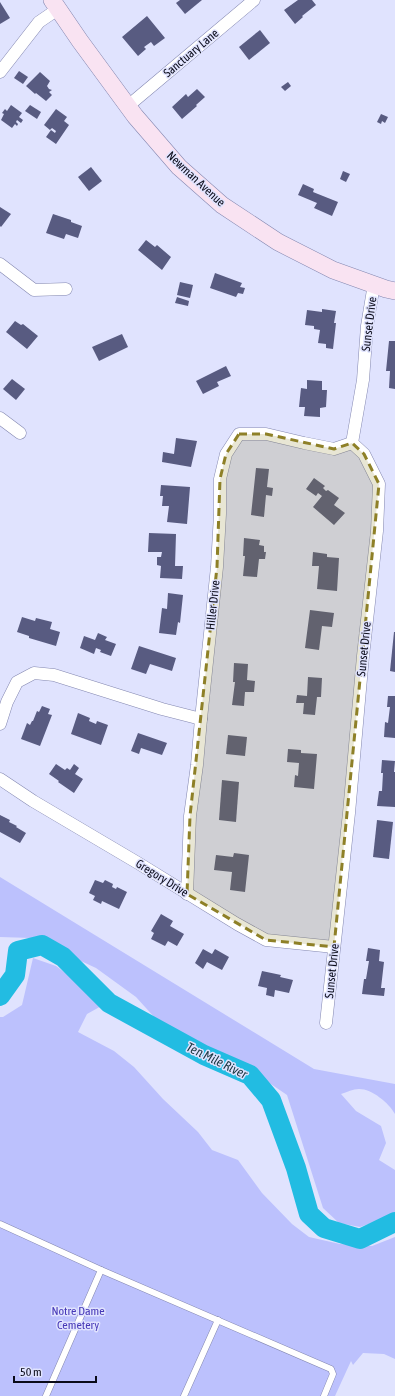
<svg xmlns="http://www.w3.org/2000/svg" width="395" height="1396" viewBox="0 0 395 1396" font-family="'Asap Condensed',sans-serif">
  <rect width="100%" height="100%" fill="#e0e3fe"/>
  <g fill="#bcc1fd">
    <path d="M0,877L314,1069L395,1084V1114C389,1103 372,1089 359,1089C353,1089 347,1092 341,1094L356,1111L381,1126L386,1143L379,1160L395,1170V1212L388,1217L360,1227L339,1223L323,1208L287,1095L237,1061L165,1029L136,997L96,968L31,938L0,937Z"/>
    <path d="M33,958L56,966L91,992L105,1004L87,1014L78,1032L114,1051L134,1067L163,1099L198,1132L212,1150L238,1160L262,1193L292,1224L309,1237L340,1244L372,1246L395,1237V1359L384,1354L363,1353L353,1365L351,1361L335,1396H0V1017H3L22,1005Z"/>
  </g>
  <g fill="none" stroke-linecap="round" stroke-linejoin="round">
    <path stroke="#22bce2" stroke-width="20" d="M0,996L15,975L18,951L42,945L63,957L109,1003L204,1055L250,1075L271,1100L296,1168L309,1214L324,1228L360,1239L395,1222"/>
  </g>
  <g fill="#585b81">
    <path d="M180,0H202L185,14L176,3Z"/>
    <path d="M298,0H312L316,5L302,16L303,17L295,24L284,10Z"/>
    <path d="M0,2L10,18L0,24Z"/>
    <path d="M147,16L165,38L154,46L151,42L144,47L146,49L138,56L122,37Z"/>
    <path d="M260,30L270,43L249,60L239,47Z"/>
    <path d="M19,71L28,77L23,84L14,78Z"/>
    <path d="M40,72L50,81L47,86L49,89L52,90L49,92L52,95L46,101L36,93L35,94L26,86Z"/>
    <path d="M288,82L291,86L285,91L281,87Z"/>
    <path d="M197,89L205,97L196,105L197,106L182,119L172,107L186,94L188,97Z"/>
    <path d="M11,105L22,113L19,117L23,120L21,123L17,120L16,122L18,124L17,126L15,124L12,128L1,120L4,114L2,113L5,109L7,111Z"/>
    <path d="M30,105L41,112L37,119L25,111Z"/>
    <path d="M56,109L67,117L64,121L69,125L56,144L46,137L51,130L55,133L56,131L52,128L50,130L44,125Z"/>
    <path d="M381,114L388,117L385,123L382,121L381,124L377,122Z"/>
    <path d="M91,167L102,181L89,191L78,177Z"/>
    <path d="M343,171L350,174L346,182L340,179Z"/>
    <path d="M303,184L314,189L313,192L338,202L332,216L314,208L317,203L298,195Z"/>
    <path d="M0,207L11,214L1,227L0,226Z"/>
    <path d="M53,214L71,220V222L82,226L78,238L66,234L64,239L46,233Z"/>
    <path d="M146,240L155,247L157,245L171,257L162,270L138,250Z"/>
    <path d="M215,273L242,283L240,287L245,288L243,294L238,293L236,297L210,288Z"/>
    <path d="M180,282L193,285L190,298L177,295Z"/>
    <path d="M177,297L189,301L188,306L175,303Z"/>
    <path d="M322,309L336,311L334,323H336L333,349L326,348V344L318,343L320,330L314,329V326L305,325L307,310L322,312Z"/>
    <path d="M15,321L21,325L23,324L38,336L27,349L6,332Z"/>
    <path d="M122,334L128,347L99,361L92,347Z"/>
    <path d="M389,341H395V389L389,388L390,371H386Z"/>
    <path d="M226,366L231,376L217,382L219,386L203,394L196,381Z"/>
    <path d="M12,379L25,389L16,400L3,389Z"/>
    <path d="M307,380L322,381V390H327L326,407L320,408V417L304,416L305,407H299L301,388L307,389Z"/>
    <path d="M176,438L197,441L191,467L162,462L163,452L174,454Z"/>
    <path d="M256,468L269,469L267,487L273,488L272,496L266,495L264,517L251,515Z"/>
    <path d="M314,478L325,486L323,488L326,491L328,490L339,498L334,505L345,513L334,525L313,507L322,496L318,493L316,496L306,489Z"/>
    <path d="M161,485L190,487L187,524L167,522L169,506H162L163,496H160Z"/>
    <path d="M149,533L176,534L175,566H183L182,579L160,578L161,566L157,565V557H161L162,552H148Z"/>
    <path d="M244,538L260,540L259,545L264,546V552H266L265,559H259L257,577L243,576L245,556H243Z"/>
    <path d="M313,552L327,554V557L339,558L337,591L317,589L319,566H312Z"/>
    <path d="M168,593L183,595L180,623L178,622L176,635L159,633L162,608L167,609Z"/>
    <path d="M310,610L334,613L332,627L322,626L319,650L305,648Z"/>
    <path d="M22,617L35,621L36,618L52,622L50,629L60,632L56,646L29,638V636L17,632Z"/>
    <path d="M394,632H395V672L390,671Z"/>
    <path d="M98,633L107,637L105,640L116,644L111,656L100,652L101,650L96,648L94,654L80,648L84,636L95,640Z"/>
    <path d="M139,646L176,658L172,671L150,664L146,674L131,669Z"/>
    <path d="M234,663L248,664L247,680L255,681L254,692H245L244,706L232,705L235,682H233Z"/>
    <path d="M308,677L322,678L321,697H317L315,715L303,714L304,703H296L297,695L307,696Z"/>
    <path d="M388,696H395V738L384,737L385,722L388,723L390,707H387Z"/>
    <path d="M42,706L50,709L48,714L52,715L40,746L21,739L27,723L30,725L32,721H33L37,711L39,712Z"/>
    <path d="M78,713L90,718L89,721L96,724L97,721L108,725L101,745L71,734Z"/>
    <path d="M138,733L167,743L162,755L141,748L139,754L131,751Z"/>
    <path d="M228,735L247,737L245,756L226,754Z"/>
    <path d="M288,749L301,750V753L317,754L314,789L294,787L295,775L298,776L299,763L287,762Z"/>
    <path d="M382,760L395,761L394,772H395V807L377,806L379,791H382L383,773H381Z"/>
    <path d="M56,764L65,770L67,768L70,770L74,764L79,768L75,774L83,779L74,793L58,782L59,781L49,774Z"/>
    <path d="M222,780L239,782L236,822L219,820Z"/>
    <path d="M0,815L10,820L9,822L17,826L16,827L26,833L20,843L0,832Z"/>
    <path d="M377,820L393,822L389,859L373,857Z"/>
    <path d="M234,853L249,855L245,892L230,890L232,872L214,870L216,855L233,857Z"/>
    <path d="M95,880L103,883L105,880L113,884L112,887L116,889L117,887L127,892L119,909L102,901L101,904L93,900L95,896L89,893Z"/>
    <path d="M161,914L173,921L170,926L184,934L177,946L168,941L165,946L151,939L154,933L151,931Z"/>
    <path d="M368,948L380,950L379,961L384,962L381,988H385L384,996L362,994L364,979H366L369,961H366Z"/>
    <path d="M203,949L212,954L215,949L229,957L222,970L207,962L203,969L195,963Z"/>
    <path d="M262,971L281,975L280,977L293,980L289,993L275,990L274,997L266,995L267,988L258,986Z"/>
  </g>
  <g fill="none" stroke-linecap="round" stroke-linejoin="round">
    <defs>
      <g id="lane">
        <path d="M0,1224L101,1270L331,1369L333,1374L324,1396"/>
        <path d="M46,1396L101,1270"/>
        <path d="M184,1396L218,1320"/>
      </g>
      <g id="street">
        <path d="M0,72L39,22L58,9"/>
        <path d="M128,106L254,0"/>
        <path d="M0,264L34,290L66,289"/>
        <path d="M0,418L20,433"/>
        <path d="M0,724L7,702L17,682L34,673L54,675L162,709L201,719"/>
        <path d="M0,779L33,801L138,863L237,924L266,940L334,947"/>
        <path d="M187,894L190,816L197,765L201,719L217,567L220,514V479L226,454L239,434H266L304,443L334,449L352,443"/>
        <path d="M326,1023L349,813L363,656L377,531L379,484L364,454L352,443L363,380L367,326L374,284"/>
      </g>
      <path id="secondary" d="M52,0L80,41L135,116L179,167L222,205L278,242L333,270L386,289L395,291"/>
    </defs>
    <use href="#lane" stroke="#8387b0" stroke-width="7"/>
    <use href="#street" stroke="#8387b0" stroke-width="13"/>
    <use href="#secondary" stroke="#8387b0" stroke-width="18"/>
    <use href="#lane" stroke="#fff" stroke-width="6"/>
    <use href="#street" stroke="#fff" stroke-width="12"/>
    <use href="#secondary" stroke="#f9e3f2" stroke-width="17"/>
  </g>
  <path fill="#8e8027" fill-opacity="0.2" stroke="#8e8027" stroke-width="3" stroke-dasharray="8 5" stroke-linejoin="round" d="M239,434H266L334,449L352,443L364,454L379,484L334,947L266,940L187,894L190,816L217,567L220,479L226,454Z"/>
  <g text-anchor="middle" stroke-width="3" stroke-linejoin="round" paint-order="stroke">
    <g font-size="12" fill="#0a0b19" stroke="#e0e3fe">
      <text transform="translate(191 53) rotate(-40)" y="4">Sanctuary Lane</text>
      <text transform="translate(196 179) rotate(43)" y="4">Newman Avenue</text>
      <text transform="translate(369 324) rotate(-83)" y="4">Sunset Drive</text>
      <text transform="translate(213 605) rotate(-84)" y="4">Hiller Drive</text>
      <text transform="translate(364 649) rotate(-84)" y="4">Sunset Drive</text>
      <text transform="translate(162 878) rotate(32)" y="4">Gregory Drive</text>
      <text transform="translate(332 971) rotate(-84)" y="4">Sunset Drive</text>
    </g>
    <g font-size="12" fill="#4638b7" stroke="#e0e3fe">
      <text x="78" y="1315">Notre Dame<tspan x="78" dy="14">Cemetery</tspan></text>
    </g>
    <g font-size="13" font-style="italic" fill="#1a3740" stroke="#e0e3fe">
      <text transform="translate(217 1060) rotate(26)" y="5">Ten Mile River</text>
    </g>
  </g>
  <path d="M14 1376v6h82v-6" fill="none" stroke="#0a0b19" stroke-width="2"/>
  <text x="20" y="1376" font-size="12" fill="#0a0b19" stroke="#e0e3fe" stroke-width="3" paint-order="stroke">50 m</text>
</svg>
